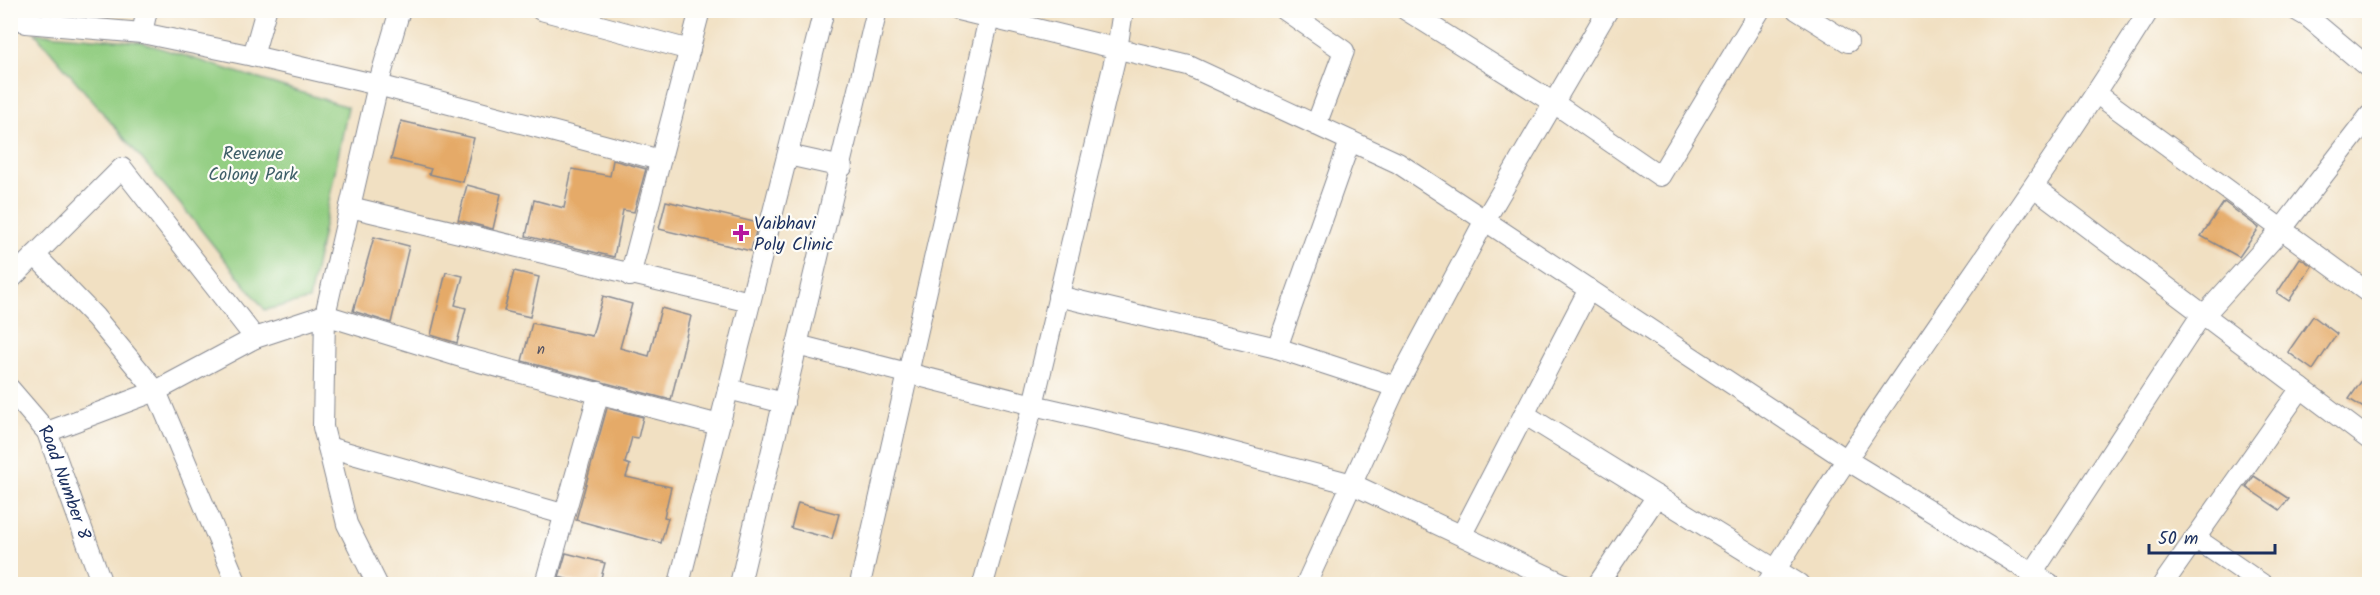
<svg xmlns="http://www.w3.org/2000/svg" width="2380" height="595" viewBox="0 0 2380 595" font-family="Kalam,sans-serif">
  <rect width="100%" height="100%" fill="#fdfcf7"/>
  <filter id="ink" filterUnits="userSpaceOnUse"><feTurbulence type="fractalNoise" baseFrequency=".0167" numOctaves="2"/><feDisplacementMap in="SourceGraphic" scale="12" xChannelSelector="R" yChannelSelector="G"/><feConvolveMatrix kernelMatrix="1 2 1 2 8 2 1 2 1" color-interpolation-filters="sRGB"/></filter>
  <filter id="wash" filterUnits="userSpaceOnUse"><feTurbulence type="fractalNoise" baseFrequency=".008" numOctaves="4" result="noise"/><feDisplacementMap in="SourceGraphic" scale="24" xChannelSelector="R" yChannelSelector="G"/><feGaussianBlur stdDeviation="1.35" result="paint"/><feColorMatrix in="noise" values="0 0 0 0 0 0 0 0 0 0 0 0 0 0 0 0 0 1.4 0 .05"/><feComposite in="paint" operator="in"/></filter>
  <g filter="url(#wash)">
    <rect width="100%" height="100%" fill="#f1e0c2"/>
    <path fill="#93ce82" stroke="#577e70" stroke-width="1.5" d="M35,33L141,42L348,107L309,300L265,310L186,211Z"/>
    <g id="blocks">
      <g fill="#e5aa68">
        <path d="M401,121L474,138L463,182L429,174L431,169L391,159Z"/>
        <path d="M613,160L646,169L634,212L623,210L614,257L526,236L534,200L564,208L572,169L610,176Z"/>
        <path d="M467,185L501,194L493,229L458,220Z"/>
        <path d="M666,201L758,223L751,251L659,229Z"/>
        <path d="M2224,202L2259,228L2239,257L2201,236Z"/>
        <path d="M374,237L409,246L391,323L353,311Z"/>
        <path d="M2300,258L2312,266L2289,301L2277,293Z"/>
        <path d="M514,271L539,277L530,317L504,311Z"/>
        <path d="M446,272L463,276L455,305L466,308L457,343L431,335Z"/>
        <path d="M603,296L632,304L620,348L649,356L661,308L691,316L671,400L522,361L532,323L592,336Z"/>
        <path d="M2313,316L2337,334L2313,370L2288,352Z"/>
        <path d="M2370,369V412L2349,399Z"/>
        <path d="M607,408L643,417L638,438L632,437L625,463L630,465L626,477L671,487L664,517L668,518L661,543L576,520Z"/>
        <path d="M2254,476L2289,499L2280,510L2246,487Z"/>
        <path d="M798,503L839,514L832,539L791,528Z"/>
        <path d="M566,553L605,563L599,585H587L559,577Z"/>
      </g>
    </g>
  </g>
  <g filter="url(#ink)">
    <use href="#blocks" fill-opacity="0" stroke="#868890" stroke-width="1.5"/>
    <g fill="none" stroke-linecap="round" stroke-linejoin="round">
      <defs>
        <g id="minor">
          <path d="M541,10L690,50"/>
          <path d="M958,10L1189,66L1398,163L1847,460L2050,584"/>
          <path d="M1123,10L1117,50L1033,405L1194,442L1352,484L1564,584"/>
          <path d="M1285,10L1344,51L1316,125"/>
          <path d="M1406,10L1554,103L1660,176L1760,10"/>
          <path d="M1797,10L1848,42"/>
          <path d="M2296,10L2308,17L2370,69"/>
          <path d="M10,11L26,23L142,33L253,56L378,85L660,160"/>
          <path d="M142,33L147,10"/>
          <path d="M253,56L266,10"/>
          <path d="M2097,94L2370,294"/>
          <path d="M788,155L842,167"/>
          <path d="M2034,187L2370,440"/>
          <path d="M350,207L750,302"/>
          <path d="M35,255L122,168L255,338L325,315L461,357L719,425"/>
          <path d="M630,276L700,10"/>
          <path d="M10,280L35,255L95,317L156,391L237,584"/>
          <path d="M1058,296L1277,348L1396,387"/>
          <path d="M797,345L1033,405L983,584"/>
          <path d="M1277,348L1350,141"/>
          <path id="s1" d="M10,389L47,432L102,584"/>
          <path d="M728,389L784,403"/>
          <path d="M1524,414L1799,584"/>
          <path d="M47,432L156,391L255,338"/>
          <path d="M328,447L563,514"/>
          <path d="M1462,534L1589,289"/>
          <path d="M2195,538L2262,584"/>
          <path d="M2032,574L2202,314L2206,313L2281,230L2370,115"/>
          <path d="M377,584L347,524L323,427L325,315L378,85L400,10"/>
          <path d="M545,584L599,392"/>
          <path d="M679,584L824,10"/>
          <path d="M740,584L877,10"/>
          <path d="M860,584L989,18"/>
          <path d="M1306,584L1396,387L1485,220L1608,10"/>
          <path d="M1598,584L1657,496"/>
          <path d="M1767,584C1887,388 2027,206 2149,10"/>
          <path d="M2163,584L2301,388"/>
        </g>
      </defs>
      <use href="#minor" stroke="#868890" stroke-width="22"/>
      <use href="#minor" stroke="#fff" stroke-width="20"/>
    </g>
  </g>
  <path fill="#b5179e" stroke="#fdfcf7" stroke-width="2" d="M738 224h6v6h6v6h-6v6h-6v-6h-6v-6h6z"/>
  <g text-anchor="middle" stroke-width="4.5" stroke-linejoin="round" paint-order="stroke">
    <g font-size="15" fill="#4e4e60">
      <text x="541" y="354">n</text>
    </g>
    <g font-size="18" fill="#3f5f69" stroke="#fdfcf7">
      <text x="253" y="159">Revenue<tspan x="253" dy="21">Colony Park</tspan></text>
    </g>
    <g font-size="18" fill="#1b2f5e" stroke="#fdfcf7" text-anchor="start">
      <text x="754" y="229">Vaibhavi<tspan x="754" dy="21">Poly Clinic</tspan></text>
    </g>
    <g font-size="18" fill="#1b2f5e" stroke="#fdfcf7">
      <text dy="6" stroke="none"><textPath href="#s1" startOffset="110">Road Number 8</textPath></text>
    </g>
  </g>
  <rect width="2380" height="595" fill="none" stroke="#fdfcf7" stroke-width="36"/>
  <path d="M2149 544v9h126v-9" fill="none" stroke="#1b2f5e" stroke-width="3"/>
  <text x="2158" y="544" font-size="18" fill="#1b2f5e" stroke="#fdfcf7" stroke-width="4.5" paint-order="stroke">50 m</text>
</svg>
